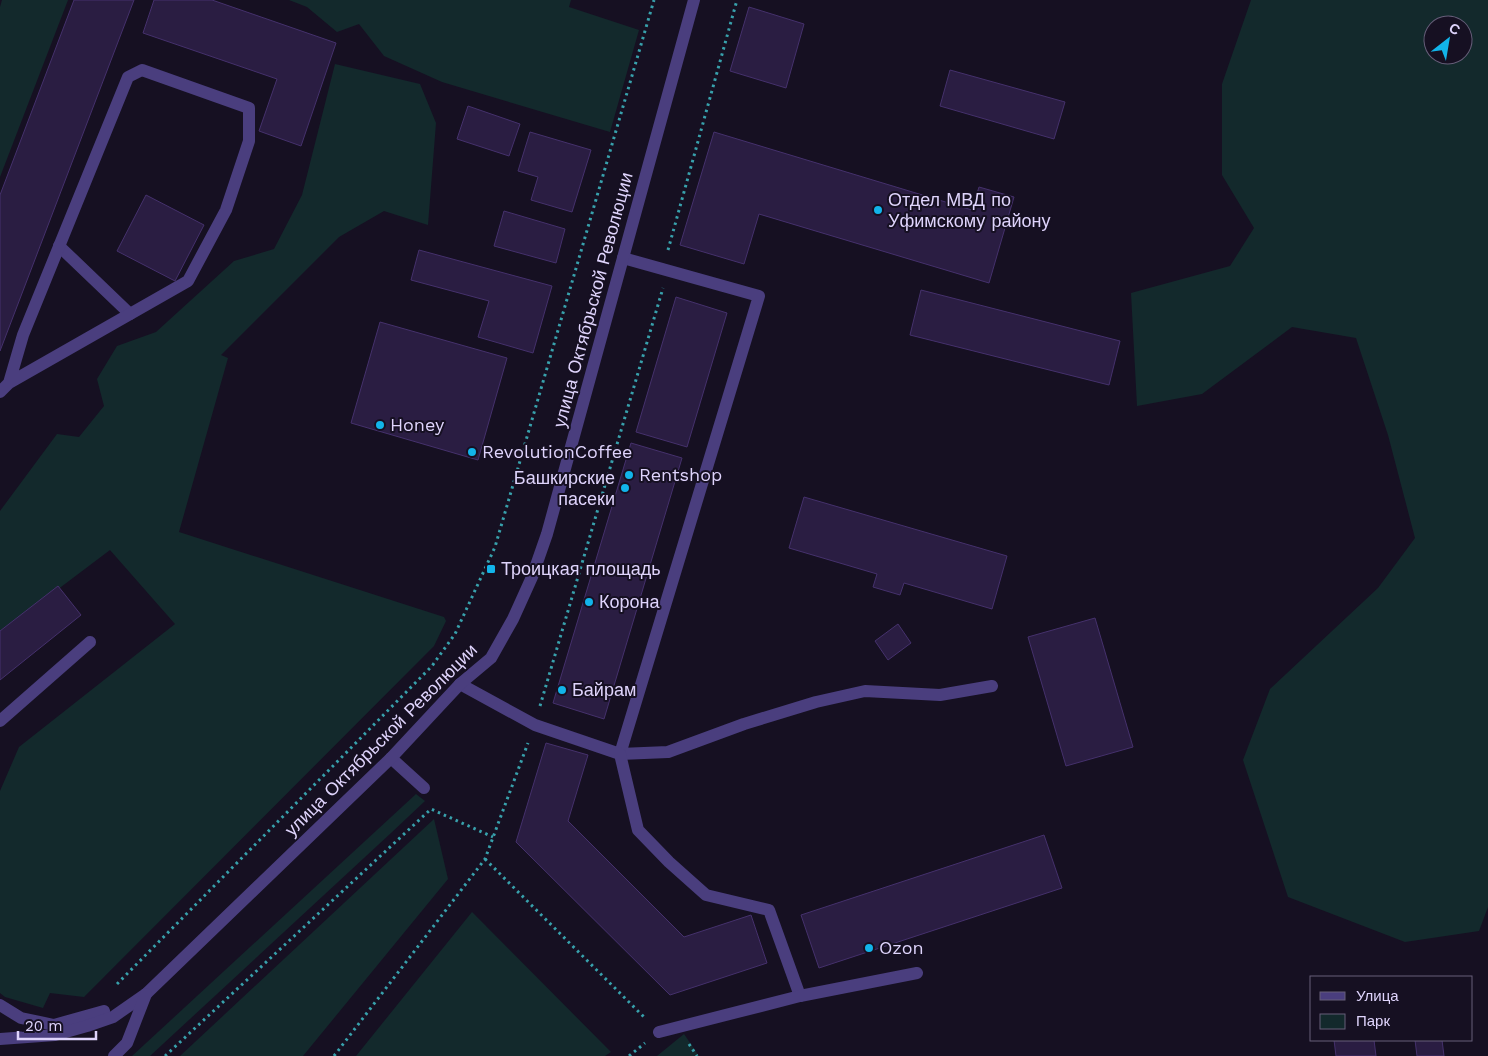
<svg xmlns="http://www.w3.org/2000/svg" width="1488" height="1056" viewBox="0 0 1488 1056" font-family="'Work Sans',sans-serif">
  <rect width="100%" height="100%" fill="#161022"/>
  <g fill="#13292c" fill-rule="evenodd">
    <path d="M2,0H68L0,177V7Z"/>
    <path d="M289,0H571L569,7L639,30L610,132L442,82L384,56L359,24L337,32L307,7Z"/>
    <path d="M1251,0H1488V907L1479,931L1405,942L1288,897L1243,760L1270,689L1378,588L1415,538L1388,435L1356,338L1292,327L1202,394L1137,406L1131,293L1230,266L1254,228L1222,175V84ZM1433,25H1463V55H1433Z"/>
    <path d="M335,64L420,84L436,123L428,225L384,211L339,237L221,355L228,358L179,532L444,617L446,621L434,646L84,997L50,993L43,1008L5,997L0,993V791L19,747L175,624L110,550L0,633V511L57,434L79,437L104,406L97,379L117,346L156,332L234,261L274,249L302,195Z"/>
    <path d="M416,794L425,801L391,833L150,1056H132Z"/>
    <path d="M434,819L448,879L303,1056H180Z"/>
    <path d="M472,912L611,1052L605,1056H356Z"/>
    <path d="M684,1034L699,1056H657Z"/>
  </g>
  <g fill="#2a1d42" stroke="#45316c">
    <path d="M74,0H134L0,351V195Z"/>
    <path d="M154,0H212L336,43L301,146L259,131L277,79L143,33Z"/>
    <path d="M749,7L804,24L786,88L730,71Z"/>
    <path d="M950,70L1065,102L1054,139L940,106Z"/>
    <path d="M468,106L520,124L509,156L457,139Z"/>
    <path d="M530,132L591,150L572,212L531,200L538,177L518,171Z"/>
    <path d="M714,132L972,210L979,187L1014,197L989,283L759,214L744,264L680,245Z"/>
    <path d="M146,195L204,225L175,281L117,251Z"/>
    <path d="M504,211L565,229L556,263L494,246Z"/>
    <path d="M419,250L552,286L533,353L478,337L489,301L411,280Z"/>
    <path d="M921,290L1120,341L1109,385L910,335Z"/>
    <path d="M676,297L727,313L687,447L636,432Z"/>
    <path d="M380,322L507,358L478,460L351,423Z"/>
    <path d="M631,443L682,458L604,719L553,703Z"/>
    <path d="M804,497L1007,556L992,609L904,583L900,595L873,587L877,574L789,548Z"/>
    <path d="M58,586L81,615L0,680V631Z"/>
    <path d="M1095,618L1133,747L1066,766L1028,637Z"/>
    <path d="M898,624L911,643L888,660L875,641Z"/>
    <path d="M546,743L588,755L568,821L684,937L751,915L767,963L670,995L516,842Z"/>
    <path d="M1044,835L1062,888L819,968L801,915Z"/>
    <path d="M1334,1040H1374L1376,1056H1336Z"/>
    <path d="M1415,1040H1442L1444,1056H1417Z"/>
  </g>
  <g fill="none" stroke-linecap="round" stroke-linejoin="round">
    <g stroke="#38a1ac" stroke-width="3" stroke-dasharray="2.5 4" stroke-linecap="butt">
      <path d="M668,250L737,0"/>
      <path d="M540,706L663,288"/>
      <path d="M485,859L646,1019"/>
      <path d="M117,984L432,666L455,634L495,547L654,0"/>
      <path d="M689,1044L697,1056"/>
      <path d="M165,1056L431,809L493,837"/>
      <path d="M334,1056L485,859L528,743"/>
      <path d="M629,1056L645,1043"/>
    </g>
    <g stroke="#4a3e7e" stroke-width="12">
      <path d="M59,246L130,314"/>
      <path d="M623,258L759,296L620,754L668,752L744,724L816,702L865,691L940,695L992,686"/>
      <path d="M0,392L9,383L188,281L226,210L249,141V108L142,70L128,77L23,335L9,383"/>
      <path d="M460,684L535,725L620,754L638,830L669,862L706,895L769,910L800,996"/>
      <path d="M0,721L90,642"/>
      <path d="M391,758L424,788"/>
      <path d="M0,1005L21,1018L54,1025L104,1011"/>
      <path d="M659,1032L800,996L917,973"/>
      <path d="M0,1039L55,1035L87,1026L113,1017L146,994L391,758L460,684L491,658L513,619L532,577L547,534L694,0"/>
      <path d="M114,1056L127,1043L146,994"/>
    </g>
  </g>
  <g fill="#12b4ea" stroke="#161022" stroke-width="2">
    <circle cx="878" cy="210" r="5"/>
    <circle cx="380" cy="425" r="5"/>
    <circle cx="472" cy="452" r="5"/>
    <circle cx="629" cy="475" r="5"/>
    <circle cx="625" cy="488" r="5"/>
    <rect x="486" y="564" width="10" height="10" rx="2.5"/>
    <circle cx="589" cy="602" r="5"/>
    <circle cx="562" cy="690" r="5"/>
    <circle cx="869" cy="948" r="5"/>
  </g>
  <g text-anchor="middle" stroke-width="4" stroke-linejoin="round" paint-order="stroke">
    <g font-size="18" fill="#dfd4fc" stroke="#161022" text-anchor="start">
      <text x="888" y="206">Отдел МВД по<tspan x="888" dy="21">Уфимскому району</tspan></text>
      <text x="390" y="431">Honey</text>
      <text x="482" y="458">RevolutionCoffee</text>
      <text x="639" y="481">Rentshop</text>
      <text x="615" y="484" text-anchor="end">Башкирские<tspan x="615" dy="21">пасеки</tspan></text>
      <text x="501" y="575">Троицкая площадь</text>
      <text x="599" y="608">Корона</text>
      <text x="572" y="696">Байрам</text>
      <text x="879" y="954">Ozon</text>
    </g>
    <g font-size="18" fill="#dfd4fc" stroke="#161022">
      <text transform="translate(593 300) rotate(-75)" y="6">улица Октябрьской Революции</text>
      <text transform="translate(381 740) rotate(-45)" y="6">улица Октябрьской Революции</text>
    </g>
  </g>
  <rect x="1310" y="976" width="162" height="65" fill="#161022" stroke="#665e79"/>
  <rect x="1320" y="992" width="25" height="8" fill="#4a3e7e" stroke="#665e79"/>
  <text x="1356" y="1001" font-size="15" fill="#dfd4fc">Улица</text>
  <rect x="1320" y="1014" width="25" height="15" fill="#13292c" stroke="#665e79"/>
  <text x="1356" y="1026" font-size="15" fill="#dfd4fc">Парк</text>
  <g transform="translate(1448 40) rotate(31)"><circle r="24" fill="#161022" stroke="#665e79"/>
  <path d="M0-4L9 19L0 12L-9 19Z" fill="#12b4ea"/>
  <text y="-8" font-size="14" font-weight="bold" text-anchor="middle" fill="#dfd4fc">С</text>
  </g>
  <path d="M18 1031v8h78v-8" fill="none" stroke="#dfd4fc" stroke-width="2.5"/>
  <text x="25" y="1031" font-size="15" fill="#dfd4fc" stroke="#161022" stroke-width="4" paint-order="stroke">20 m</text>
</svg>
